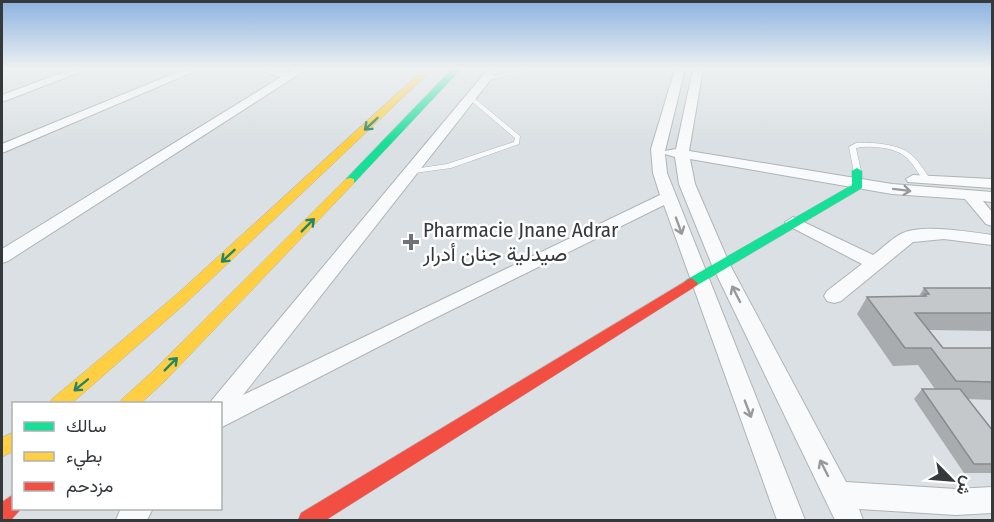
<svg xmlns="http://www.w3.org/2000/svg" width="994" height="522" viewBox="0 0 994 522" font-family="'Fira Sans Condensed',Vazirmatn,sans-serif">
  <rect width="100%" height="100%" fill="#dae0e3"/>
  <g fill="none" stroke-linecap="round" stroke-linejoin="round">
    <defs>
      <g id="lane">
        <path d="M527,69H540L487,80L484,78Z"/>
        <path d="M469,97H473L520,136L519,144L451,168L407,174V170L447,164L514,142L515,138L469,99Z"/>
        <path d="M856,143C870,142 898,144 909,153C918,159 924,171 931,180L927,182H924C919,174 914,165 907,158C896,147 870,145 856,148L861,171L857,173H854L849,147Z"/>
      </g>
      <g id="street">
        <path d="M72,69H88L2,102V95Z"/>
        <path d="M185,69H200L2,153V144Z"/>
        <path d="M254,69L289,72L294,69H307L8,261L2,263V249L281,77Z"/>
        <path d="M488,69H499L243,395L660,195L653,173L651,149L675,69H685L665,151L676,149L693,69H703L689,151L892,184L992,192V202L983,201L992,212V226L986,224L965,199L892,194L690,159L695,184L730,265L846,482L956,489L992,487V513L956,515L859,509L863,520H835L712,265L679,184L675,157L665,154L667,173L805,520H777L664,205L425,323L220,428V404H210L212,400Z"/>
        <path d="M913,175L992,179V188L908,182L906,179Z"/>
        <path d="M793,217L873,255C883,248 893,237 903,233C925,224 968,232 992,235V245L944,239L913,242L841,301L834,303L827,301L824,296L827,291L862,264L787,225L785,222Z"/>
        <path d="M121,508H153L147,520H116Z"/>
      </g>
      <g id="fast">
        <path d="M452,69H461L354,183H346V179Z"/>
        <path d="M857,168L862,171V188L696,286H686L684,283L686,280L852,185V171Z"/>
      </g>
      <g id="slow">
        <path d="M424,69H433L186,303L71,404H49L52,399L176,295Z"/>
        <path d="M350,178L354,179V183L164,382L140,404H119L122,399L152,372L346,179Z"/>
        <path d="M14,432V451L2,457V438Z"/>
      </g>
      <g id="jam">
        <path d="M691,278L698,283L696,286L326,520H298L301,513Z"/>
        <path d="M14,494V508H22L11,520H2V502Z"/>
      </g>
    </defs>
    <use href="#lane" stroke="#afb4b6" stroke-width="1"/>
    <use href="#street" stroke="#afb4b6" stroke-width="2"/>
    <use href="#fast" stroke="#afb4b6" stroke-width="1"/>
    <use href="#slow" stroke="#afb4b6" stroke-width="1"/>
    <use href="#jam" stroke="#afb4b6" stroke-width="1"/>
    <use href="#lane" fill="#f9fafb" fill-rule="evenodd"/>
    <use href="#street" fill="#f9fafb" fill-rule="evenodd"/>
    <use href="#fast" fill="#16e098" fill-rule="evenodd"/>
    <use href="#slow" fill="#ffcf43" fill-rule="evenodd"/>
    <use href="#jam" fill="#f24e42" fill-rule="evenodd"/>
  </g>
  <path fill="#a9acaf" d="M924,288H993V331L929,330L943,348H993V400L967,399L993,431V473H964L914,399L922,389H935L918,365L893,366L857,314L867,297L919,296Z"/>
  <g fill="#c4c8cb" stroke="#898c8e" stroke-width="1.5">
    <path d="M924,288H993V313H915L943,348H993V382L956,381L931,348H905L867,297L926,296L924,294H929Z"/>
    <path d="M922,389H960L993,431V464H974Z"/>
  </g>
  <defs><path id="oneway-shaft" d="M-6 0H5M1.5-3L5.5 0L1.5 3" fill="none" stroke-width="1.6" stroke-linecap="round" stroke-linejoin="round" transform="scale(1.5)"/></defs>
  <g stroke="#278465">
    <use href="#oneway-shaft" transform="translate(371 124) rotate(137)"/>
    <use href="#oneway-shaft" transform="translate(308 225) rotate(-45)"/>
    <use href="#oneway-shaft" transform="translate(228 256) rotate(137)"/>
    <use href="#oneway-shaft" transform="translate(171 364) rotate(-45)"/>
    <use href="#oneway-shaft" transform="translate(81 385) rotate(141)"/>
  </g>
  <g stroke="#979a9b">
    <use href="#oneway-shaft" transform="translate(902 190) rotate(7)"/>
    <use href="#oneway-shaft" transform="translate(679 226) rotate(70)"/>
    <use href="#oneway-shaft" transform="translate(736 294) rotate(-117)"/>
    <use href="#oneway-shaft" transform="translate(748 409) rotate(69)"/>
    <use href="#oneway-shaft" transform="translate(824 468) rotate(-117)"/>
  </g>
  <linearGradient id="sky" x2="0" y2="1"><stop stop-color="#8bb2e0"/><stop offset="0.48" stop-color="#eef1f2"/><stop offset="1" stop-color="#eef1f2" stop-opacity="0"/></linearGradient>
  <rect width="994" height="143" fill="url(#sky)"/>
  <path fill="#6f7376" stroke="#fff" stroke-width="2" d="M408 233h6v6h6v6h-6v6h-6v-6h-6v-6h6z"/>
  <g text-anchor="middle" stroke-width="5" stroke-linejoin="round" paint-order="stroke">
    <g font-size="21" fill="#35393b" stroke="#fff" text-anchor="start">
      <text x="423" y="237">Pharmacie Jnane Adrar<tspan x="423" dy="24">صيدلية جنان أدرار</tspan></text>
    </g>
  </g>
  <rect width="994" height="522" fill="none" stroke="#35393b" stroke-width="6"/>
  <rect x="12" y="402" width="210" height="108" fill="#ffffff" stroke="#aeb0b1" stroke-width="1.5"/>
  <rect x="24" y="422" width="30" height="9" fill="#16e098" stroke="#aeb0b1" stroke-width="1.5"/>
  <text x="66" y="432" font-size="18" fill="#35393b">سالك</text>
  <rect x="24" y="452" width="30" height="9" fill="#ffcf43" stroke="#aeb0b1" stroke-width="1.5"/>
  <text x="66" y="462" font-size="18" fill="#35393b">بطيء</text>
  <rect x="24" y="482" width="30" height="9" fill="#f24e42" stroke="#aeb0b1" stroke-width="1.5"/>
  <text x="66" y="492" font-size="18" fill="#35393b">مزدحم</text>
  <g transform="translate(952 480) rotate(115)" stroke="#ffffff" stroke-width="4.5" paint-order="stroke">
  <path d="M0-4.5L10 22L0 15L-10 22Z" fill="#35393b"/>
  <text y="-9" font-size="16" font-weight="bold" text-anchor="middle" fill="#35393b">ش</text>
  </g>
</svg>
